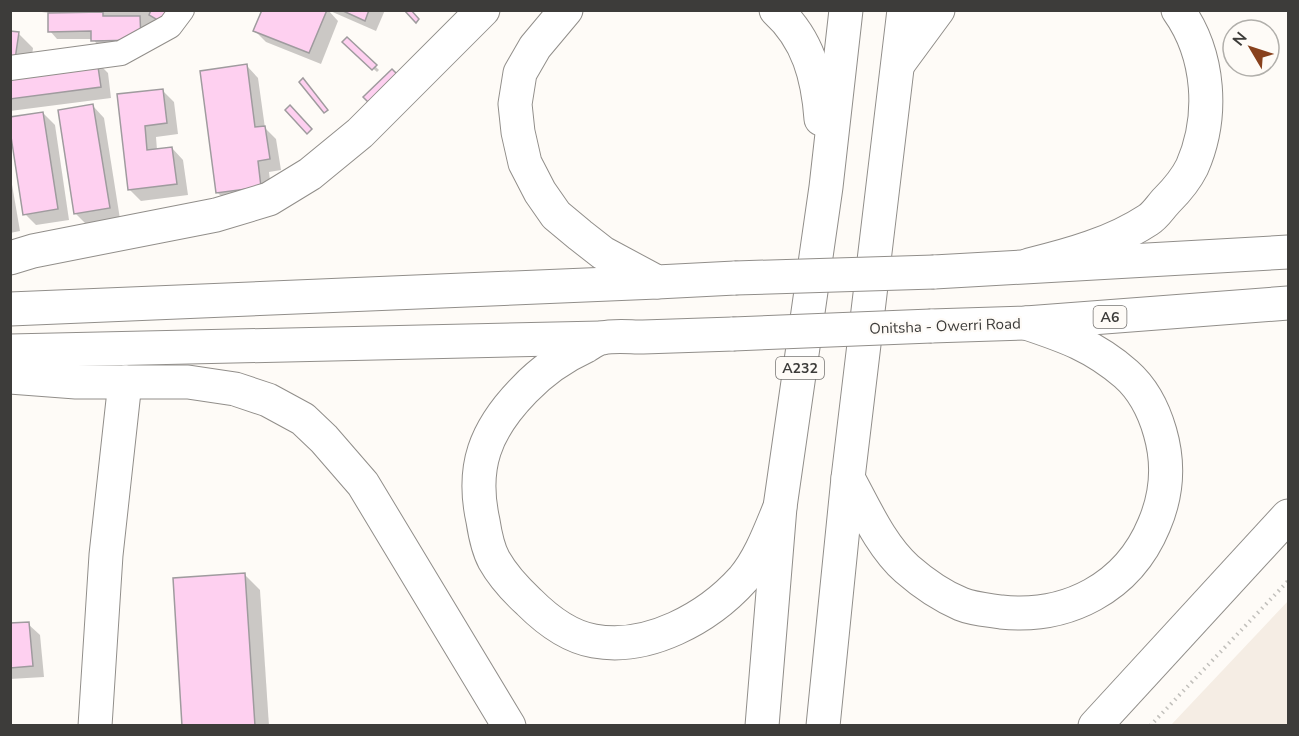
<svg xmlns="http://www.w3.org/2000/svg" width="1299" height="736" viewBox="0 0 1299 736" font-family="'Nunito Sans',sans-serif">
  <rect width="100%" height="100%" fill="#fefbf7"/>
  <path fill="#f5ede4" d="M1288,601V725H1171Z"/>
  <g fill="#0003">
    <path d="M27,10H186L148,48H100L93,39H57L50,31L49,13Z"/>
    <path d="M263,10H328L338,21L321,64L266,42L255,31Z"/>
    <path d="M328,10H385L376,31Z"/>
    <path d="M10,33H18L33,48L30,71L97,62L108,73L111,98L10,111Z"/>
    <path d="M347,39L379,70L377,72L344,42Z"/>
    <path d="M247,66L258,78L265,128L276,139L281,170L269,172L272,198L229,204L217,192Z"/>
    <path d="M162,90L174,102L178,134L156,137L157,150L172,148L183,160L188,195L141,201L129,189L119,95Z"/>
    <path d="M93,106L104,118L120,219L87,225L75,213Z"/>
    <path d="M43,113L55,125L69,220L36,225L25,214Z"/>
    <path d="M10,173L20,231L10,233Z"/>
    <path d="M245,575L260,590L269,726H184Z"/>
    <path d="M28,624L40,635L44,677L10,679V625Z"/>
  </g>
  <g fill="#fed0f0" stroke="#9f9b9e" stroke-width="1.5">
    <path d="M151,10H174L166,25L149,15Z"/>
    <path d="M262,10H327L309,53L253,31Z"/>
    <path d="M341,10H369L365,21Z"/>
    <path d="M404,10H411L419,19L416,23Z"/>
    <path d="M103,12V16H140L141,40L91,41V31L48,32V13Z"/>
    <path d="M10,31L19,32L14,66L10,65Z"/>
    <path d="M347,37L377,65L372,70L342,42Z"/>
    <path d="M97,60L101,87L10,99V72Z"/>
    <path d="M247,64L255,127L265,126L270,159L258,161L261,187L216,193L200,71Z"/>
    <path d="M392,69L398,75L369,103L363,97Z"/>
    <path d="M303,78L328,110L324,113L299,82Z"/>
    <path d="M163,89L167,123L145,126L147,150L172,147L177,184L128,190L117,94Z"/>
    <path d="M93,104L110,208L74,214L58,110Z"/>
    <path d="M290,105L312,129L307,134L285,110Z"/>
    <path d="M43,112L58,209L23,215L10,130V117Z"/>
    <path d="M245,573L255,726H182L173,578Z"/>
    <path d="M29,622L33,666L10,668V623Z"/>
  </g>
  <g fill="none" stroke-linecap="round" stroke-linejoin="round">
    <defs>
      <path id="street" d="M10,68L121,53L170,26L182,10"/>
      <g id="secondary">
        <path d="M10,258L33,251L216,215L269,199L310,174L360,133L483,10"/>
        <path d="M10,309L657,282"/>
        <path d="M10,351L601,338"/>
        <path d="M10,377L76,382H188L235,389L268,400L303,419L324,439L363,484L509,726"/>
        <path d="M95,726L106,555L125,382"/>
      </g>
      <g id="highway">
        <path d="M566,10L535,47L520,73L515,104L518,132L525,163L540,192L556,215L580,235L603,253L657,282L735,278"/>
        <path d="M776,10C808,39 818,77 821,119"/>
        <path d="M899,63L938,10"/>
        <path d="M1029,265C1070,255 1113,243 1148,220C1156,215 1161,206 1167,200C1176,191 1186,179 1192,167C1214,117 1210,55 1178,10"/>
        <path d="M934,272L1288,252"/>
        <path d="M931,326L1026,323L1288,303"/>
        <path d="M733,334C703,335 673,336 643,337C630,337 614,335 602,338C596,339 591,343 586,346C562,357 542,371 524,390C485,430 471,467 483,521C485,534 488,549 494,560C503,576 516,590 529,602C546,619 570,637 594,641C648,651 708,618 743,579C760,559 770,531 780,507"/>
        <path d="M848,478C865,509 881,546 907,569C923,583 942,596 961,604C973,609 988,610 1001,612C1067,619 1128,588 1154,525C1167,495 1169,463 1160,432C1154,411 1143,389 1126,374C1094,346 1065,336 1026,323"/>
        <path d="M762,726L780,507L826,187L846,10"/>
        <path d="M823,726L848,478L904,10"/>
        <path d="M1095,726L1288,516"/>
      </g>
    </defs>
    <use href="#street" stroke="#918e8a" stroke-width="26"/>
    <use href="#secondary" stroke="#918e8a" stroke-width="35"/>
    <use href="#highway" stroke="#918e8a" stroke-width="35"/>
    <path stroke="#c2c0bc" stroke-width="4" stroke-dasharray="1.5 4.5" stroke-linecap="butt" d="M1150,726L1288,581"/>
    <use href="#street" stroke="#fff" stroke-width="24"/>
    <use href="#secondary" stroke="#fff" stroke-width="33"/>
    <use href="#highway" stroke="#fff" stroke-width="33"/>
    <defs>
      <g id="highway-bridge">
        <path d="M735,278L934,272"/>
        <path d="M733,334L931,326"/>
      </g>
    </defs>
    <use href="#highway-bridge" stroke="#918e8a" stroke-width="35" stroke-linecap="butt"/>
    <use href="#highway-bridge" stroke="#fff" stroke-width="33"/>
  </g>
  <g text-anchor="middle" stroke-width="4.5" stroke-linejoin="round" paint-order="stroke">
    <g fill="#fefbf7" stroke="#777573" stroke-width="1.5">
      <rect x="1093.5" y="306" width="33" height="22" rx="4.5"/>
      <rect x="776" y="357" width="48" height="22" rx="4.5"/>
    </g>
    <g font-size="14" font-weight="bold" fill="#3d3c3a">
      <text x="1110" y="322">A6</text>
      <text x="800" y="373">A232</text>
    </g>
    <g font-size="15" fill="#3d3c3a" stroke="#fefbf7">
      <text transform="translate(945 326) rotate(-2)" y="5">Onitsha - Owerri Road</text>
    </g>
  </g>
  <rect width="1299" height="736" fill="none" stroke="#3d3c3a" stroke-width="24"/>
  <g transform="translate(1251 48) rotate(309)"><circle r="28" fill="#fefbf7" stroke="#b1afab" stroke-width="1.5"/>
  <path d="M0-4.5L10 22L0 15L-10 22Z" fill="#88411d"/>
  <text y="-9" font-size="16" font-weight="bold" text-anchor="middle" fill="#3d3c3a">N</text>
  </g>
</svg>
